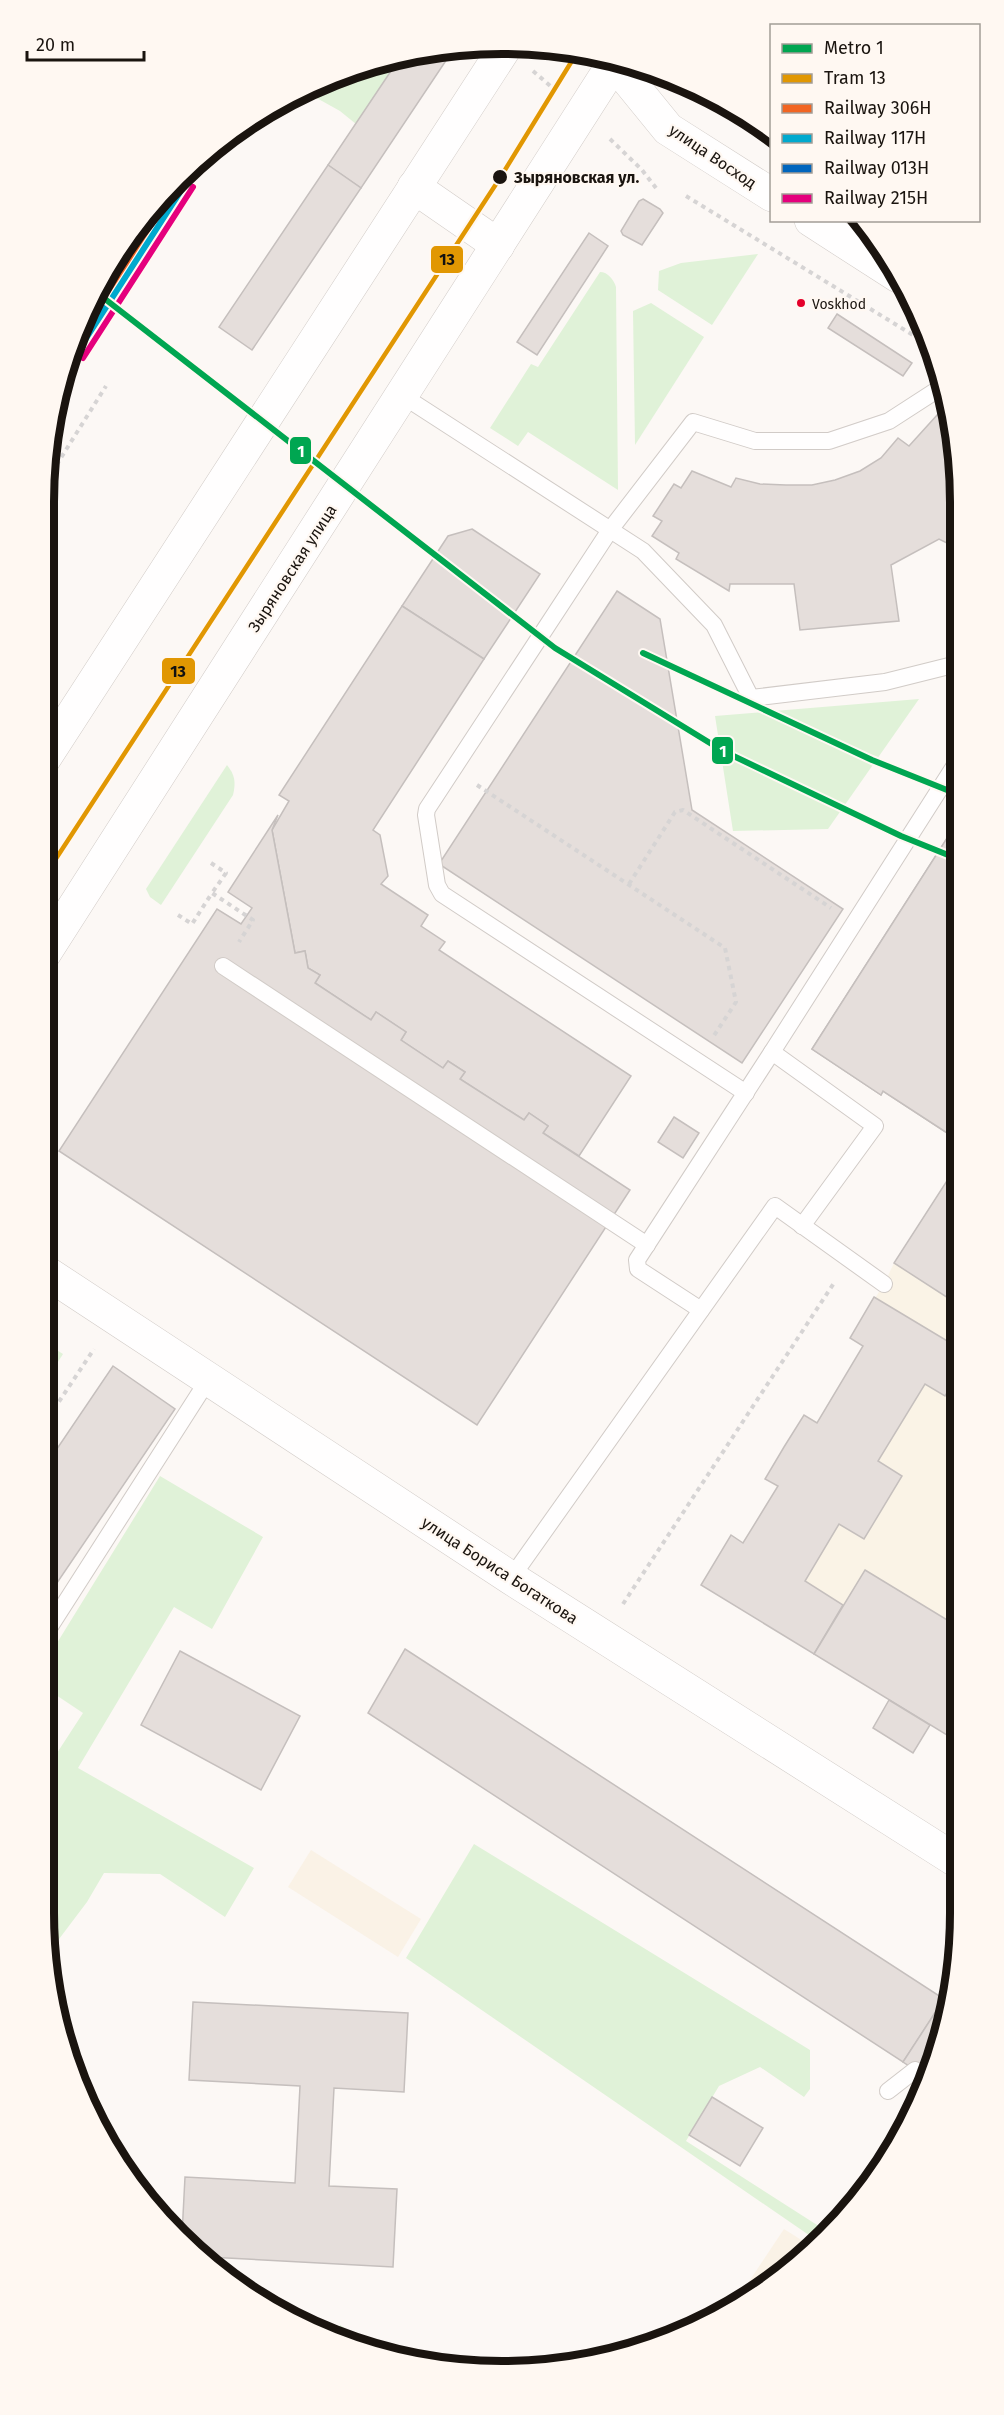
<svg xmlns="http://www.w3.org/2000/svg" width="1004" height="2415" viewBox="0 0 1004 2415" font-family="'Fira Sans',sans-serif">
  <rect width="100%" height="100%" fill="#fcf8f5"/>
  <g fill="#faf2e6">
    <path d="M311,1850L421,1919L398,1957L288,1887Z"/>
    <path d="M784,2229L814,2248L805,2257L730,2310Z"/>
  </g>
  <path fill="#faf3e6" d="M894,1263L959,1305L960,1743L701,1585L731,1535L743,1542L777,1487L765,1479L784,1447L804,1415L817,1422L863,1346L850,1338L884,1284Z"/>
  <g fill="#e0f2d8">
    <path d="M401,56L356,124L340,111L313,96L311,86L383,59Z"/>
    <path d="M758,254L712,325L658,290L659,271L681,263Z"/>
    <path d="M600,272C608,272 614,280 616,287L618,490L528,432L518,446L490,428L531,364L538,367Z"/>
    <path d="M651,303L704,337L635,445L633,311Z"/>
    <path d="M919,699L828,829L733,831L715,716Z"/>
    <path d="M227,765C235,775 236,782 233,795L161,905L150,897L146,889Z"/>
    <path d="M44,1342L63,1354L44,1384Z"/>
    <path d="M160,1476L263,1537L212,1629L174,1607L78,1768L254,1868L225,1917L160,1874L104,1873L87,1902L50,1951L44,1913V1773L83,1713L44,1687V1664Z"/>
    <path d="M474,1844L810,2050V2089L804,2097L760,2067L719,2086L686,2141L828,2232L819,2242L406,1958Z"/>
    <path d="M340,2325L389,2355L355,2347L333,2337Z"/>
  </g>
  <g fill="#e5dedb" stroke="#c5bfbd" stroke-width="1.5">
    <path d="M455,47L361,188L328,165L401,56Z"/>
    <path d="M328,165L361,188L252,350L219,327Z"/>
    <path d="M643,199L660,209L663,213L642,245L623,235L621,231L639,201Z"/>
    <path d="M589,233L608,246L537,355L517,342Z"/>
    <path d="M837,314L912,363L903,376L828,328Z"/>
    <path d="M938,414L951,423L957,442V534L949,544L939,539L891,565L899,621L800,630L794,584H730L729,591L676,559L679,553L652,536L662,521L653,516L674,484L681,488L692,471L731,487L736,478L760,484L786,485H812L835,480L860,471L881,458L898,438L909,446Z"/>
    <path d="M472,529L540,574L484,659L402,606L448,536Z"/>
    <path d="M617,591L660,619L692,810L843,909L742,1063L439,864Z"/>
    <path d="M402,606L484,659L373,830L380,835L388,876L381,884L428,915L421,926L445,942L439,950L631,1076L579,1156L543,1133L548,1126L529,1113L524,1120L460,1079L465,1072L448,1061L443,1068L401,1040L406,1032L376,1012L371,1020L315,983L320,975L308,968L305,951L295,953L272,830L289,801L279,795Z"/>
    <path d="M278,815L272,830L295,953L305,951L308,968L320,975L315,983L371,1020L376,1012L406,1032L401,1040L443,1068L448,1061L465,1072L460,1079L524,1120L529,1113L548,1126L543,1133L630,1190L477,1425L59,1151L217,909L241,924L252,908L228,892Z"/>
    <path d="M958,821V975L896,1077L926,1096L938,1076L956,1087L958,1083V1140L883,1091L881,1095L812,1049Z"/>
    <path d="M958,821V1140L883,1091L881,1095L812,1049Z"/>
    <path d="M674,1117L699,1133L683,1158L658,1142Z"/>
    <path d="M952,1173L959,1177V1305L894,1263Z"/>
    <path d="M874,1297L959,1348V1374L945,1396L925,1384L878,1461L902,1476L864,1539L839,1524L805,1581L843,1605L814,1654L701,1585L731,1535L743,1543L778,1486L765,1479L784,1447L804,1415L817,1423L863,1346L850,1338Z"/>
    <path d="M113,1366L175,1409L44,1602V1468Z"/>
    <path d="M865,1570L957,1626L960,1622V1743L814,1654Z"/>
    <path d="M405,1649L944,1999L903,2062L368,1713Z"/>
    <path d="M180,1651L300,1716L261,1790L141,1725Z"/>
    <path d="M889,1700L930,1725L913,1753L873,1728Z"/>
    <path d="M944,1999L946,2000L936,2060L920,2091L915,2070L903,2062Z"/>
    <path d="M193,2002L408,2013L404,2092L334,2088L329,2186L397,2189L393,2267L208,2257L182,2235L185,2177L295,2183L300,2086L189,2080Z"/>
    <path d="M712,2097L763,2128L740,2166L689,2135Z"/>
  </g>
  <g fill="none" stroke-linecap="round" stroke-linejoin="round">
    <defs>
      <g id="lane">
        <path d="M403,396L643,551L714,625L751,698L885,682L957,664"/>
        <path d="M223,966L647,1245"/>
        <path d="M746,1093L442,894L437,885L426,815L427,809L610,530L693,422L755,441H829L889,421L940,388"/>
        <path d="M802,1226L875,1126L772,1052L957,762"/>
        <path d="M701,1310L638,1269L637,1260L772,1052"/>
        <path d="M511,1578L775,1206L884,1284"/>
        <path d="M44,1636L208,1380"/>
        <path d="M888,2091L915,2070"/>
      </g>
      <g id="secondary">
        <path d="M414,187L498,245"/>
        <path d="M44,759L506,46"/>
        <path d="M44,954L614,63"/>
        <path d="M44,1271L511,1578L960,1863"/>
      </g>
      <g id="primary">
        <path d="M611,59L668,129L772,195"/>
        <path d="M811,220L898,276"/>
      </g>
    </defs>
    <use href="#lane" stroke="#d1cbc7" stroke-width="18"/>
    <use href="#secondary" stroke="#d1cbc7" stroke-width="34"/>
    <use href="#primary" stroke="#d1cbc7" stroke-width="34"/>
    <g stroke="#d6d4d4" stroke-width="4" stroke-dasharray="4.5 4.5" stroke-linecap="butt">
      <path d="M533,71L555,90"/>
      <path d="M734,123L741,113"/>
      <path d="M610,139L642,170L656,188"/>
      <path d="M686,196L926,343"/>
      <path d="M47,480L106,386"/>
      <path d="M477,785L725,948L736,1002L713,1037"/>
      <path d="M211,863L226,873L212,893"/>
      <path d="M629,884L675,812L683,810L831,908"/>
      <path d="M178,915L192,924L212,893L253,920L239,942"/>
      <path d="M44,1424L94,1349"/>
      <path d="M623,1604L834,1283"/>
    </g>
    <use href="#lane" stroke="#fffefe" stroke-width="16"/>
    <use href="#secondary" stroke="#fffefe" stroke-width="33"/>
    <use href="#primary" stroke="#fffefe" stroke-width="33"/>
    <defs>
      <path id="rail-1" d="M70,350L180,179"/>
      <path id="rail-2" d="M76,354L186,183"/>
      <path id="rail-3" d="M91,304L158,199"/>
      <path id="rail-4" d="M83,358L193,187"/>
    </defs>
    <use href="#rail-1" stroke="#fff8f2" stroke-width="10"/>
    <use href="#rail-2" stroke="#fff8f2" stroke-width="10"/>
    <use href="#rail-3" stroke="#fff8f2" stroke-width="10"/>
    <use href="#rail-4" stroke="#fff8f2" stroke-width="10"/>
    <use href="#rail-1" stroke="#f26522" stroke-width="6"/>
    <use href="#rail-2" stroke="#00a9ce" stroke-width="6"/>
    <use href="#rail-3" stroke="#0065bd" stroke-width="6"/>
    <use href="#rail-4" stroke="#e5007d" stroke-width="6"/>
    <defs>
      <path id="tram-1" d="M44,877L500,178L578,51"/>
    </defs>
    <use href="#tram-1" stroke="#fff8f2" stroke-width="9"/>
    <use href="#tram-1" stroke="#e19702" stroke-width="4.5"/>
    <defs>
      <g id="metro-1">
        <path d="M96,292L555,648L723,751L901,836L958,859"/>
        <path d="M643,653L872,760L957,794"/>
      </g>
    </defs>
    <use href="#metro-1" stroke="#fff8f2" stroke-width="10"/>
    <use href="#metro-1" stroke="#00a651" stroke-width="6"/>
  </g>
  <circle fill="#1a140f" stroke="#fff8f2" stroke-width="2" cx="500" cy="177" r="8"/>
  <circle fill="#e4002b" stroke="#fff8f2" stroke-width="2" cx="801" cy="303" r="5"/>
  <g text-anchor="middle" stroke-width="4.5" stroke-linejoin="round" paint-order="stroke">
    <g font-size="14" fill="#1a140f" stroke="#fff8f2" text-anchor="start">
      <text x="812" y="309">Voskhod</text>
    </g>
    <g font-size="16" fill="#1a140f" stroke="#fff8f2">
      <text transform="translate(713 156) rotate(34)" y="6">улица Восход</text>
      <text transform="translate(292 568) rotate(-57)" y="6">Зыряновская улица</text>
      <text transform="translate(500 1570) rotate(33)" y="6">улица Бориса Богаткова</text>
    </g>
    <g font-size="16" font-weight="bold" fill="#1a140f" stroke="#fff8f2" text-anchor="start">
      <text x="514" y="183">Зыряновская ул.</text>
    </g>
  </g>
  <path d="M0 0H1004V2415H0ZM502 54H502A448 448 0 0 1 950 502V1913A448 448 0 0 1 502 2361H502A448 448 0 0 1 54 1913V502A448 448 0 0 1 502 54Z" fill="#fff8f2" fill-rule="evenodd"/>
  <path fill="none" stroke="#1a140f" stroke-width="8" d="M502 54H502A448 448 0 0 1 950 502V1913A448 448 0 0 1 502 2361H502A448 448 0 0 1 54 1913V502A448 448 0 0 1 502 54Z"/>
  <g stroke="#fff8f2" stroke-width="2">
    <rect x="430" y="245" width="34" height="29" rx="6" fill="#e19702"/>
    <rect x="289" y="436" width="23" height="29" rx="6" fill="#00a651"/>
    <rect x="161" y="657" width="35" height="28" rx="6" fill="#e19702"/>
    <rect x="711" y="736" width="23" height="29" rx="6" fill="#00a651"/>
  </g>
  <g font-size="16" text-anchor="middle" font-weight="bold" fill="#fff">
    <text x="301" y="457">1</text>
    <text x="723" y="757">1</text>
  </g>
  <g font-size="16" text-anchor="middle" font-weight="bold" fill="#111">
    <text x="447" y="265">13</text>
    <text x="178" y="677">13</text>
  </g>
  <rect x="770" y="24" width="210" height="198" fill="#fff8f2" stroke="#a39d97" stroke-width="1.5"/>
  <rect x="782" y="44" width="30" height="9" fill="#00a651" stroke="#a39d97" stroke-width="1.5"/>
  <text x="824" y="54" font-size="18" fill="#1a140f">Metro 1</text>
  <rect x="782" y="74" width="30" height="9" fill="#e19702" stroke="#a39d97" stroke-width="1.5"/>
  <text x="824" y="84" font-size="18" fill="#1a140f">Tram 13</text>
  <rect x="782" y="104" width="30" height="9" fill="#f26522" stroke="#a39d97" stroke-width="1.5"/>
  <text x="824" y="114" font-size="18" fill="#1a140f">Railway 306Н</text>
  <rect x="782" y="134" width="30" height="9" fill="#00a9ce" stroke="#a39d97" stroke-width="1.5"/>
  <text x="824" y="144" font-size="18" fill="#1a140f">Railway 117Н</text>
  <rect x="782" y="164" width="30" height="9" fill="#0065bd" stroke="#a39d97" stroke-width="1.5"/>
  <text x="824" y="174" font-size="18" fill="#1a140f">Railway 013Н</text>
  <rect x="782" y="194" width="30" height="9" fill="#e5007d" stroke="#a39d97" stroke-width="1.5"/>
  <text x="824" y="204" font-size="18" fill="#1a140f">Railway 215Н</text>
  <path d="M27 51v9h117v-9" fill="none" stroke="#1a140f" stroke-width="3"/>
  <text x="36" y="51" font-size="18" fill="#1a140f" stroke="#fff8f2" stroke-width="4.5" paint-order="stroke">20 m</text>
</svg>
